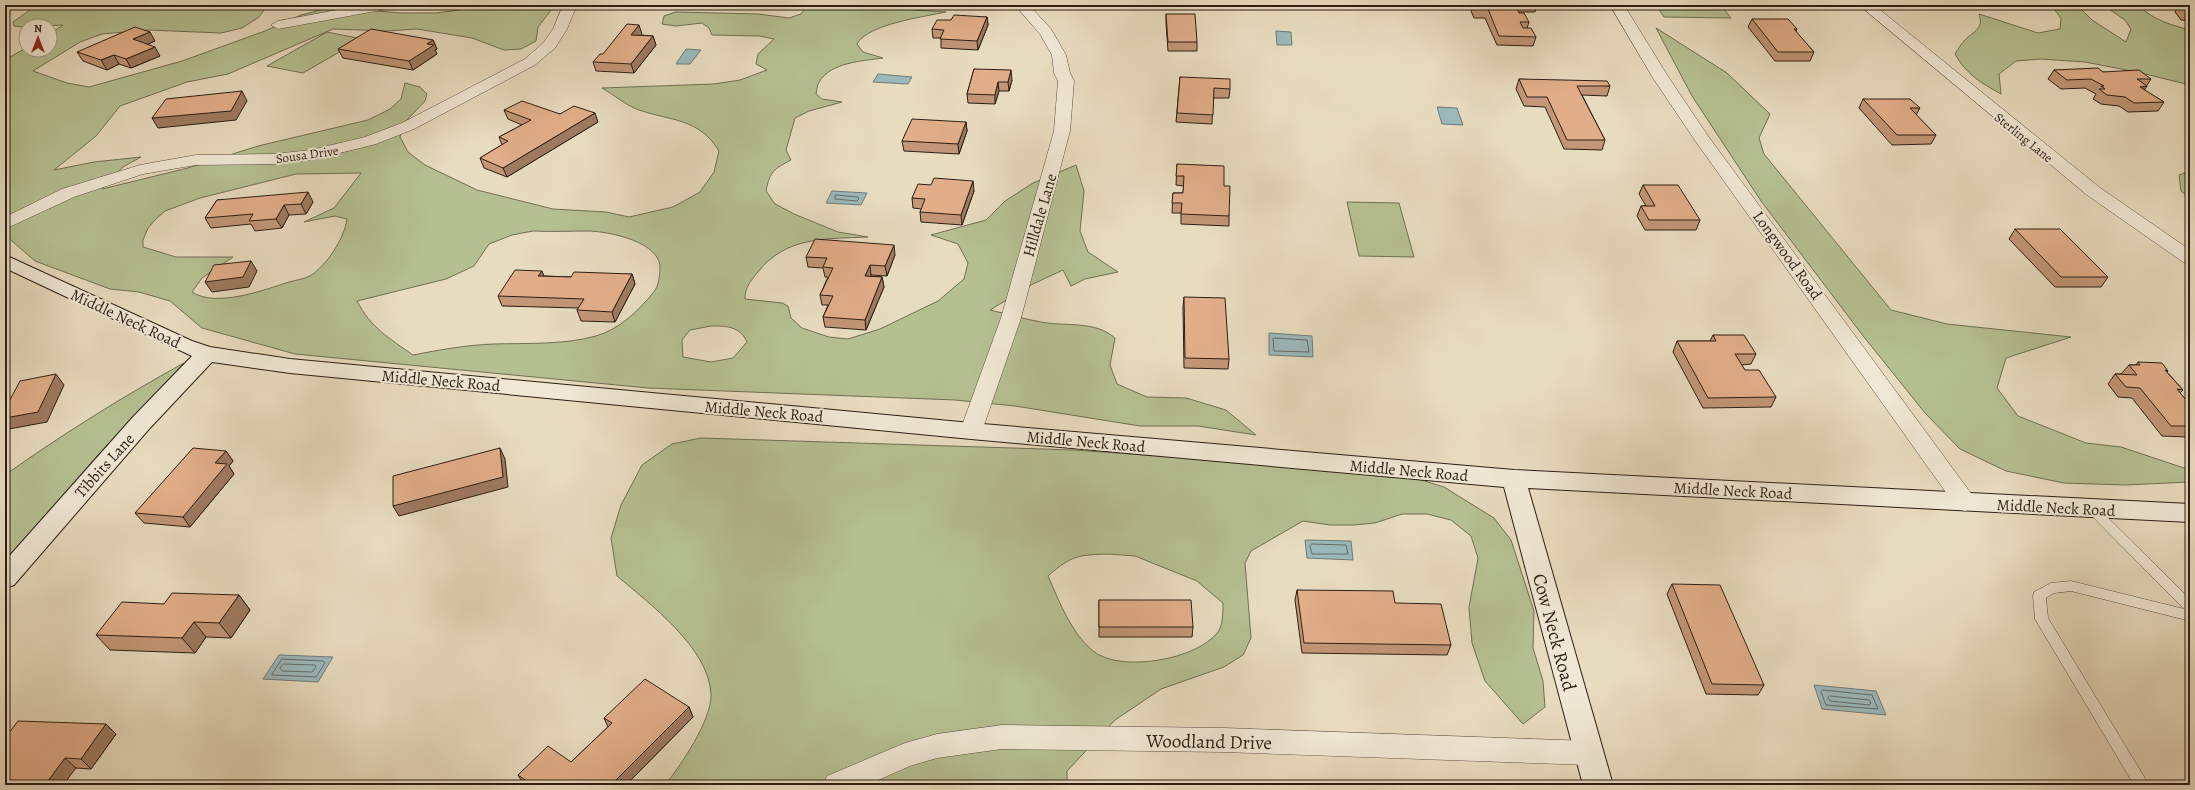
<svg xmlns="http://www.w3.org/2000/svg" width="2195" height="790" viewBox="0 0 2195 790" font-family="Alegreya,serif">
  <rect width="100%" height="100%" fill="#e8dcbf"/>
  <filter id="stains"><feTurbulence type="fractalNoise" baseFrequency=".005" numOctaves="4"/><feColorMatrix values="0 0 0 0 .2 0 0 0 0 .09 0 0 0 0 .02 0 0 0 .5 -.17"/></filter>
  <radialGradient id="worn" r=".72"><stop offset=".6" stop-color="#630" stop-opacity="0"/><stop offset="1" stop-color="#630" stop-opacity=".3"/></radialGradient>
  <g fill="#b5c092" stroke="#706f54" fill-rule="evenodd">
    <path d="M5,5H268L259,17L242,28L221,33L148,30L102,34L80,42L33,71L67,83L89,87L182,61L265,31L301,15L324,9L340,8L401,13H436L459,10L443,5H555L538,27L536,41L521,49L504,50L472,38L417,29L387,31L333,29L228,74L187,82L120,106L96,136L54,170L94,162L141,157L123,167L102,189L188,168L258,146L368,120L390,109L401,99L405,83L420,87L427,94L425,101L406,121L400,137L408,152L425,165L477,190L553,209L606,212L629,217L673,207L700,192L714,172L719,151C699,118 671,121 639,110C627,106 614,95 602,88L714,84L740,80L767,70L756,64L758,54L774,39L760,36L712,35L709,28L702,23L676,26L662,24L664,16L676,12L758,14L789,18L801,14L808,5H896L914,10L946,12C923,17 868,24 857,44L863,52L883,58C863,61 831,62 819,82C817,85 817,90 816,94L822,99L842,102L809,111L795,118L786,150L791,160C774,169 770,171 766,191L775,204L794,214L838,232L868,237C826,239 786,236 758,272C750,282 745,287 745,299L782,303L788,306L791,318L802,328L829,337L848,339L880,329L938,301L964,279L968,263L958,244L931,235L986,220L1005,201L1033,183L1076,165L1084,191L1080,231L1088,252L1118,272L1085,279L1071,286L1063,270L1033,284L990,310C1007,314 1024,319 1041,322C1066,327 1094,320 1115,338L1110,365L1117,384L1147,397L1186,398L1226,410L1256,435L1198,426H1140L1015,406L955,400L648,388L295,354L202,328L170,301L139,292L110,289L35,261L5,235V60L26,48V50H50V34L63,25L23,27L14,26L13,22L30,10L17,8L5,10ZM361,173L334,208L304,222L335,216L347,219C344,239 327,265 310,276C304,279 296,280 289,282C264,290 216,308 192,292L202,278L233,257H176L143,247V240L148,228L156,219L165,211L200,198L296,174ZM533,231C551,232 569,231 587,231C608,231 663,242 660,270C659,279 659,286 653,293C638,311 620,329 596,336C563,345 528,343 494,344C466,345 439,350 413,355C389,338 371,328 357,301L446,279L474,266L489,244L512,235ZM711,326C726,326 740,326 747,342L733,358L711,362L683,357L682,340L690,330Z"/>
    <path d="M1656,5H1721L1731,18L1664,17Z"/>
    <path d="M2051,5H2077L2092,20L2126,42L2131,29L2125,20L2103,5H2138C2153,20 2171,25 2190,30V85L2137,72L2085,62L2041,59L2016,61L1999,74L2001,94C1981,83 1966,74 1955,54C1958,49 1961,44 1965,40C1974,31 1984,29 1979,14L2038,33L2060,29L2061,18Z"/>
    <path d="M1656,28L1727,73L1770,114L1759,138L1764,154L1891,310L1947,324L2071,337L2006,358L1997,388L2018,416L2086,443L2121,447L2190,470V482L2125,485L2064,483L2006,471L1960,449L1925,413L1864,337L1761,201L1692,96Z"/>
    <path d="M327,32L362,39L303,73L267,66Z"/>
    <path d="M2190,171V199L2181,191L2179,175Z"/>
    <path d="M1347,202L1399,203L1414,257L1359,256Z"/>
    <path d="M184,363L97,456L5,561V475C63,434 122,397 184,363Z"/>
    <path d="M701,438L1074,450L1370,471L1415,478L1444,487L1494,518L1511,540L1534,611L1533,648L1543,681L1545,707L1523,724L1485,681L1472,643L1469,607L1478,558L1471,536L1451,520L1427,514H1402L1375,523L1354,525H1330L1303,521L1251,551L1245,563L1251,638L1243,655L1224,667L1161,689L1115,720L1067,771V785H665C681,765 712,720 711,694C709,648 649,603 617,576L611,538L621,505L642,465L672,444ZM1109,554L1135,556L1197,581L1223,603C1223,612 1223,625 1218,632C1197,660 1120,673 1093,651C1071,633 1059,601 1048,576C1072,555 1078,555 1109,554Z"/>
  </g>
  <g fill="#9bb9bc" stroke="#6f7b79">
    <path d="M1276,31L1291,32L1292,45H1277Z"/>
    <path d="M686,49L701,50L690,64H676Z"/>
    <path d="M878,74L912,77L908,84L873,82Z"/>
    <path d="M1437,107L1457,108L1463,125L1442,124Z"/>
    <path d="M832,191L867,193L861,205L826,203Z"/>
    <path d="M1269,333L1312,336L1313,357L1269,355Z"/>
    <path d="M1305,540L1351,541L1353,560L1307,558Z"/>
    <path d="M279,655L333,657L318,682L263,679Z"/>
    <path d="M1814,685L1876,691L1886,715L1822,709Z"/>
  </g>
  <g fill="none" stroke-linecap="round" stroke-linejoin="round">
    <g stroke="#646c68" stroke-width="1">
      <path d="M836,195L858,197L859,199L857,201L835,199Z"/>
      <path d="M1275,338L1307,340L1309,352L1274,351L1273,339Z"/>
      <path d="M1312,544L1346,545L1348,554H1312L1310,546Z"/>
      <path d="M282,659L323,661L325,663L316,677L272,675Z"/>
      <path d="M284,664L315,665L316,667L312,672L282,671L280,668Z"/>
      <path d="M1823,690L1872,695L1878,709L1826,705L1821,692Z"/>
      <path d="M1830,696L1869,700L1871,703L1869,705L1830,701L1828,698Z"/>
    </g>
    <defs>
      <path id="lane" d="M2092,504L2096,506L2190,599V621L2071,591L2054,593L2046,598L2048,618L2149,785H2134L2035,619L2033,596L2034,592L2051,583L2071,581L2184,609L2088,512L2086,509L2088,506Z"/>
      <g id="street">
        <path d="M364,5H394L387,9L278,29L271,25L278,21Z"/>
        <path d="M563,5H577L567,29L555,48L535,65L414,129L376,144L311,160L274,164L196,165L143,174L74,197L5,229V217L62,189L140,165L196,155L274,154L311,150L365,137L402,123L525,59L544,42L553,29Z"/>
        <path d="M1015,5H1029L1051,29L1066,55L1070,73L1074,81L1070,131L1021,318L982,431L979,436L971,439L963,436L960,431L1001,318L1054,131L1058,81L1054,73L1052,55L1040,34Z"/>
        <path d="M1610,5H1624L1669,78L1708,136L1973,496L1976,502L1973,508L1965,511L1957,508L1694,139L1653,78Z"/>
        <path d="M1859,5H1874L2099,187L2190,250V264L2183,262L2087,195Z"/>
        <path d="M1002,725L1224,728L1589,741L1599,744L1603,753L1599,762L1589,765L1224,752L1002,749L937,758L910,766L867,785H823L827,776L905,743L937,734Z"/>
      </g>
      <path id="secondary" d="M5,255L192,341L210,347L290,359L971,423L1514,470L2190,504V522L1528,488L1613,785H1583L1504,487L971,439L290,373L212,362L149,429L14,585L5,588V561L133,417L192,356L5,268Z"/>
    </defs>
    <use href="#lane" stroke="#5b4e40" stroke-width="1"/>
    <use href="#street" stroke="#5b4e40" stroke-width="1"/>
    <use href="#secondary" stroke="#2c1e15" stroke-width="2"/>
    <use href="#lane" fill="#f0e8d5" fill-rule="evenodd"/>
    <use href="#street" fill="#f0e8d5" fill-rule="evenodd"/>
    <use href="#secondary" fill="#f0e8d5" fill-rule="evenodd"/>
  </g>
  <g fill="#c29676" stroke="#2c1e15">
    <path d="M1473,5H1537L1535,12H1518L1519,13L1529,22L1527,28L1536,37L1533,46L1497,45L1485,18H1474L1471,11Z"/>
    <path d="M2179,5H2190V21L2181,20L2175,12Z"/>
    <path d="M1166,14L1197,42V51H1168L1166,23Z"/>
    <path d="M987,17L988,25L978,50L941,48V38H933L932,29L951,20Z"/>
    <path d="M1752,19L1797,29L1796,32L1814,52L1810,61H1775L1748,27Z"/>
    <path d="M642,34L641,35L653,36L656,45L634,73L596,71L593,62L603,54Z"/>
    <path d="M433,40L437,49L435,50L437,54L413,70L343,58L338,49Z"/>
    <path d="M155,41L148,44L160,56L131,68L119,64L107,70L83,61L77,52Z"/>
    <path d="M974,69L1012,80L1009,91H999L995,104L968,103L967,94Z"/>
    <path d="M2054,70L2103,72L2151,79L2144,90L2164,102L2158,111L2128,112L2119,106L2101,104L2093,99L2096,94L2085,88L2061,89L2048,79Z"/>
    <path d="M1180,77L1230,89L1229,98H1213L1212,124L1176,122Z"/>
    <path d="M1519,79L1610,86L1607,96L1582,95L1605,140L1602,150L1564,149L1545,107L1524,106L1516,89Z"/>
    <path d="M1863,99L1920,108L1916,115L1936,135L1931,144L1892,145L1859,108Z"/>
    <path d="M504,110L560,114L598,122L507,177L484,168L480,158L502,145L499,137L522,125L508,119Z"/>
    <path d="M966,122L967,131L959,154L904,151L902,141Z"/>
    <path d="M1177,164L1224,186L1229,216V226L1181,224V213H1172L1173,193H1183L1184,186L1176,185Z"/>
    <path d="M1643,185L1700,220L1696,230H1645L1637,216L1641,206H1646L1639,194Z"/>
    <path d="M974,191L962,225L921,222L920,212L922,209L913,208L912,198Z"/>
    <path d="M217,200L313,202L306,214L289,215L282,228L255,231L251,224L211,228L205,218Z"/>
    <path d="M2015,229L2108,277L2101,287H2055L2009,239Z"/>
    <path d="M895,255L887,276L871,275L870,276L882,277L884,287L866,330L825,327L823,317L828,305H822L820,295L828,277H825L823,268L808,267L806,257Z"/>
    <path d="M632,274L635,284L615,322L581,321L577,310L578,308L502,306L498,296L544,276L571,277Z"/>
    <path d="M1184,297L1229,359L1228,369L1184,368L1183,307Z"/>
    <path d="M1713,335L1756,354L1751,364L1741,365L1745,370L1776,397L1771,407L1703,408L1673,352L1677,341H1710Z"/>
    <path d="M2138,362L2168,371L2167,372L2183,390L2180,393L2190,405V440L2187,437L2162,436L2132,398L2118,397L2108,384L2115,374H2121L2129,365H2136Z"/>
    <path d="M226,451L233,461L229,466L234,474L190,527L144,523L135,513Z"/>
    <path d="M1672,584L1764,685L1758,695L1706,694L1667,594Z"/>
    <path d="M1297,590L1395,603L1451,645L1447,655L1302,653L1295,600Z"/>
    <path d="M239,595L250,610L231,638L206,637L195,653L110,650L96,635L164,604Z"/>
    <path d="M1099,600L1193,627L1192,637H1099Z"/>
    <path d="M689,707L693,717L626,785H524L518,775L571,762L608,727L604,718Z"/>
    <path d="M116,734L91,769L76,768L5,785Z"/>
  </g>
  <g fill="#9e7a60" stroke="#2c1e15">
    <path d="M987,17L988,25L978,50L977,41Z"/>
    <path d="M639,25L642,34L634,44L631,35Z"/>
    <path d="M150,32L155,41L139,48L133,39Z"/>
    <path d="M653,36L656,45L634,73L631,64Z"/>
    <path d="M433,40L437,49L435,50L437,54L413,70L409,61L427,44Z"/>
    <path d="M155,47L160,56L131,68L126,59Z"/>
    <path d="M114,55L119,64L107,70L101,60Z"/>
    <path d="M1011,70L1012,80L1009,91L1008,82Z"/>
    <path d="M998,82L999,91L995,104V95Z"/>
    <path d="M2147,86L2141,95L2140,87Z"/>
    <path d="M242,91L247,101L236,120L158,128L152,118Z"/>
    <path d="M595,113L598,122L507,177L503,168Z"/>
    <path d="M966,122L967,131L959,154L958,144Z"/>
    <path d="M973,181L974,191L962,225L961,215Z"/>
    <path d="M308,192L313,202L306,214L301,204Z"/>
    <path d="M284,205L289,215L282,228L276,219Z"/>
    <path d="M894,245L895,255L887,276L885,266Z"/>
    <path d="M251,261L257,271L249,287L212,292L205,282Z"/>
    <path d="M870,265L871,275L866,286L865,276Z"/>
    <path d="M542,271L546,281L538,276Z"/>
    <path d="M632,274L635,284L615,322L612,312Z"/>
    <path d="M882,277L884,287L866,330L865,320Z"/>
    <path d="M56,374L64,385L47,422L9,429L5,425V418Z"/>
    <path d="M500,448L505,459L508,487L399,516L393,506Z"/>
    <path d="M226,451L233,461L229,466L234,474L190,527L183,517L215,463Z"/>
    <path d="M239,595L250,610L231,638L219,623Z"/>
    <path d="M194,622L206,637L195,653L182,638Z"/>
    <path d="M689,707L693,717L626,785H611Z"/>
    <path d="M106,724L116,734L91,769L81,759Z"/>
    <path d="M65,758L76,768L63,785H45Z"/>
  </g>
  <g fill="#e1ae89" stroke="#2c1e15">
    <path d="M1474,5H1515L1519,13H1524L1529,22H1520L1523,28H1531L1536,37L1499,36L1488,9H1476Z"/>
    <path d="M2182,5H2190V12L2187,11Z"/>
    <path d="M1166,14H1195L1197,42H1168Z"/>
    <path d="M954,15L987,17L977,41L940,39L944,30L932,29L937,20H951Z"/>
    <path d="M1752,19H1788L1797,29H1794L1814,52H1778Z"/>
    <path d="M627,24L639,25L631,35L653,36L631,64L593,62L600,54H603Z"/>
    <path d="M135,27L150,32L133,39L155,47L126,59L114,55L101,60L77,52Z"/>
    <path d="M371,29L433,40L427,44L434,45L409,61L338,49Z"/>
    <path d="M2098,68L2103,72L2139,70L2151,79H2137L2147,86L2140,87L2164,102L2134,103L2125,97L2107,95L2099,89H2105L2101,86H2104L2091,79L2067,80L2054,70Z"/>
    <path d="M974,69L1011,70L1008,82H998L995,95L967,94Z"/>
    <path d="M1180,77L1230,79V89L1214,88L1213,115L1177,113Z"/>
    <path d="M1519,79L1607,81L1610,86H1577L1605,140H1567L1547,97H1527Z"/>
    <path d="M242,91L231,111L152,118L166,99Z"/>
    <path d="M1863,99H1910L1920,108H1910L1936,135H1897Z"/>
    <path d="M522,101L560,114L574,106L595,113L503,168L480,158L508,141L499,137L531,120L504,110Z"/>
    <path d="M912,119L966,122L958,144L902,141Z"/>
    <path d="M1177,164L1224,166V186H1230L1229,216L1181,214L1182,203H1172L1173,193H1183L1184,176H1176Z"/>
    <path d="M934,178L973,181L961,215L920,212L925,199L912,198L918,184L931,185Z"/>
    <path d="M1643,185H1678L1700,220H1649L1641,206H1655Z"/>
    <path d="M308,192L301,204L284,205L276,219L249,221L253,214L205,218L217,200Z"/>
    <path d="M2015,229H2060L2108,277H2061Z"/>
    <path d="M815,239L894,245L885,266L870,265L865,276L882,277L865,320L823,317L833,296L820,295L833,268L823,267L827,258L806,257Z"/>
    <path d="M251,261L243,277L205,282L214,265Z"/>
    <path d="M515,270L542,271L538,276L571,277L574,272L632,274L612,312L577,310L584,299L498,296Z"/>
    <path d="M1184,297L1225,298L1229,359L1185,358Z"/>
    <path d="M1713,335H1744L1756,354H1735L1745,370H1759L1776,397L1708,398L1677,341H1716Z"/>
    <path d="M2138,362L2162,363L2168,371L2165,370L2183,390L2177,389L2190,405V426H2171L2140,388L2126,387L2115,374L2137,375L2129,365H2140Z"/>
    <path d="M56,374L38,412L5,418V409L20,381Z"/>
    <path d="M193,448L226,451L215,463L227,464L183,517L135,513Z"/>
    <path d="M500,448L503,477L393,506V476Z"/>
    <path d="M1672,584L1720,585L1764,685L1712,684Z"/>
    <path d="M1297,590L1393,591L1395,603L1441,604L1451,645L1304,643Z"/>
    <path d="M172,593L239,595L219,623L194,622L182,638L96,635L122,602L164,604Z"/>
    <path d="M1099,600H1191L1193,627H1099Z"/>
    <path d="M645,679L689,707L611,785H532L518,775L548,746L571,762L612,723L604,718Z"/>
    <path d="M18,721L106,724L81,759L65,758L45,785H5V738Z"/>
  </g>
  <g text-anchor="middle" stroke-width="4" stroke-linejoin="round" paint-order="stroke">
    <g font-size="13" fill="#2c1e15" stroke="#f0e8d5">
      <text transform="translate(2024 137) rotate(39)" y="5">Sterling Lane</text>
      <text transform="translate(307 154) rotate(-8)" y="5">Sousa Drive</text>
    </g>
    <g font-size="16" fill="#2c1e15" stroke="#f0e8d5">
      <text transform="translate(1039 215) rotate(-74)" y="6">Hilldale Lane</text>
      <text transform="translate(1788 255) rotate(54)" y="6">Longwood Road</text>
      <text transform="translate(126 318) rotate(25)" y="6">Middle Neck Road</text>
      <text transform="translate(441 380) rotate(5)" y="6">Middle Neck Road</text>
      <text transform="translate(764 411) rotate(5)" y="6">Middle Neck Road</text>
      <text transform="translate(1086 441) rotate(5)" y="6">Middle Neck Road</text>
      <text transform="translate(104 465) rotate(-48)" y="6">Tibbits Lane</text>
      <text transform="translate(1409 470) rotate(5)" y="6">Middle Neck Road</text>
      <text transform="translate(1733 490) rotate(3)" y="6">Middle Neck Road</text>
      <text transform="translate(2056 507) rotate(3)" y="6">Middle Neck Road</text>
    </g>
    <g font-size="19" fill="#2c1e15" stroke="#f0e8d5">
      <text transform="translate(1555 632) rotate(75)" y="7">Cow Neck Road</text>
      <text transform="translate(1209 741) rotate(1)" y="7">Woodland Drive</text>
    </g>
  </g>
  <rect width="2195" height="790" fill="none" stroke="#e8dcbf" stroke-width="20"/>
  <rect x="6" y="6" width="2183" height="778" fill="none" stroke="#2c1e15" stroke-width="2"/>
  <rect x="10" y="10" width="2175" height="770" fill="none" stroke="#2c1e15"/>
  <g transform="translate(38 38)"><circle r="19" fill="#f0e8d5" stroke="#a29788"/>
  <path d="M0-3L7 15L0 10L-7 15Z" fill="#8f2418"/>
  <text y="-6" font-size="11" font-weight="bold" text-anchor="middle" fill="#2c1e15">N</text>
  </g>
  <rect width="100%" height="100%" filter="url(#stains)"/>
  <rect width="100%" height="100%" fill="url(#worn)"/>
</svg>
